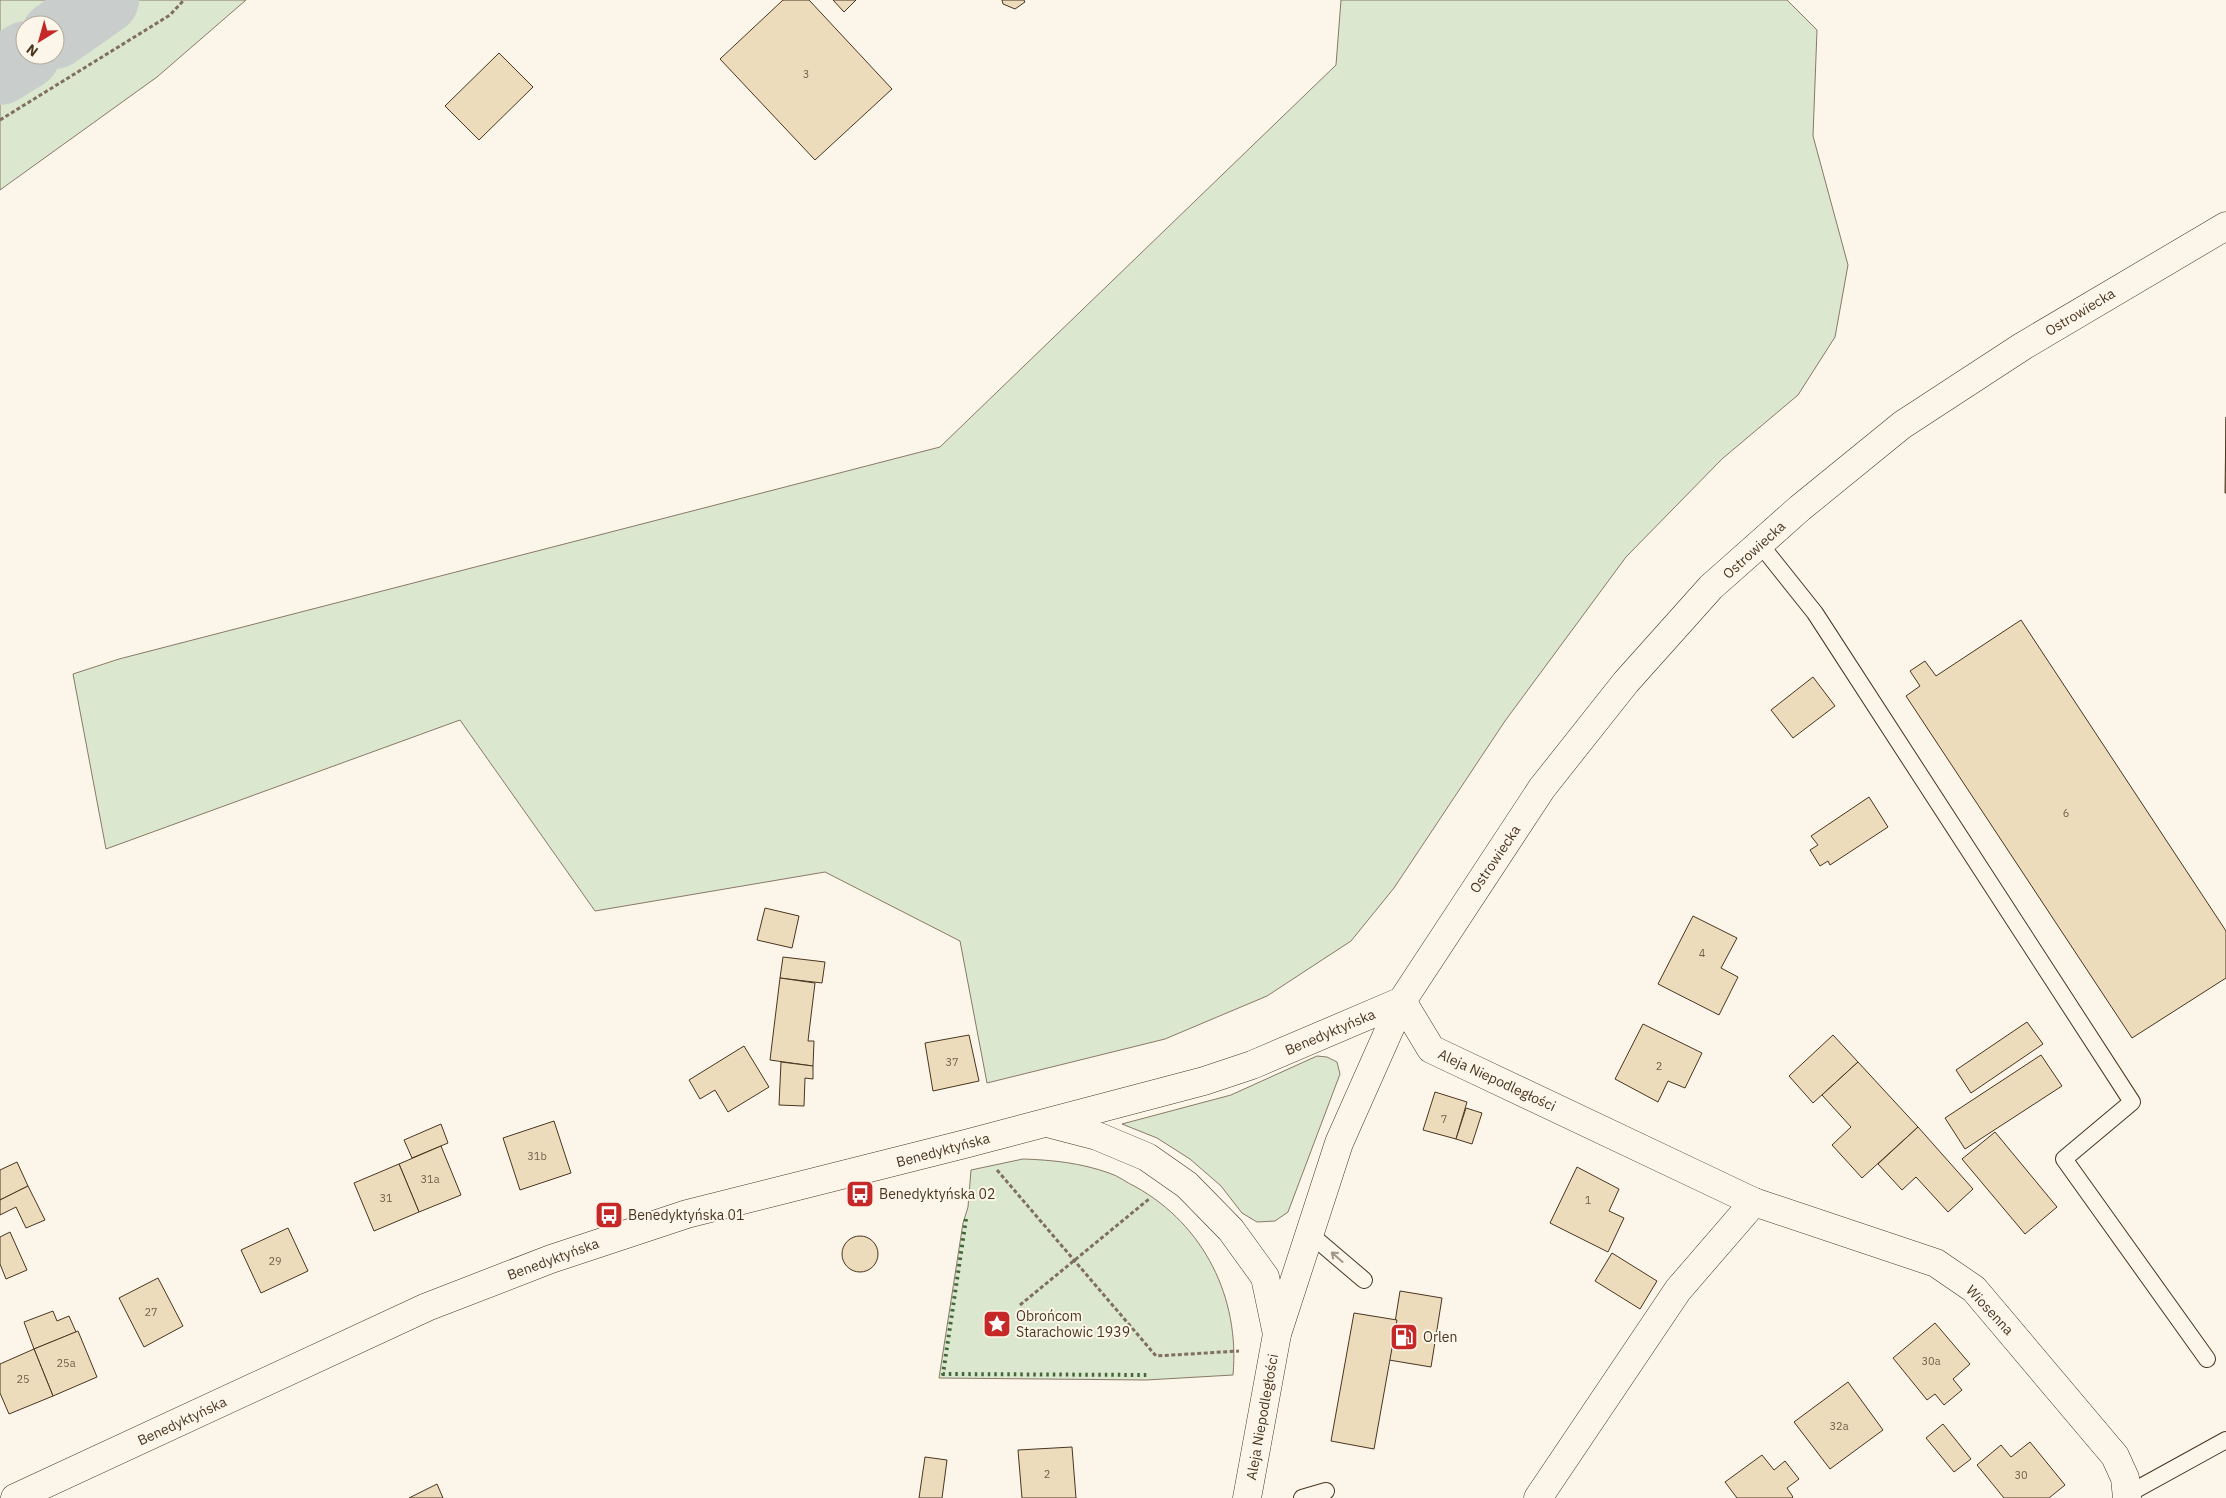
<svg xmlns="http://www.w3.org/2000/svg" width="2226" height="1498" viewBox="0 0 2226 1498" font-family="'IBM Plex Sans',sans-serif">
  <rect width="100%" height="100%" fill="#fbf6e9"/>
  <g fill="#dce7d0" stroke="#887966" fill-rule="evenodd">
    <path d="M0,0H246L157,77L0,190ZM25,25H55V55H25Z"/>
    <path d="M1341,0H1787L1817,30L1813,136L1848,265L1835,337L1798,395L1722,459L1626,557L1505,721L1394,888L1351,941L1267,996L1165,1039L987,1083L960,941L825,872L595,911L460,720L106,849L73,674L119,659L940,447L1336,65Z"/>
    <path d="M1317,1056L1327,1057L1337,1062L1340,1074L1288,1212L1275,1221L1257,1222L1242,1213L1221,1186L1190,1159L1157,1138L1122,1124L1231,1095Z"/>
    <path d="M1023,1159C1053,1160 1081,1163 1109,1173C1119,1176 1127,1183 1136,1187C1204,1225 1240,1298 1233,1375L1146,1380L939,1378L963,1223L968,1207L971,1170Z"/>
  </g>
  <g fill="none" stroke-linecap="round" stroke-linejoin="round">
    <g stroke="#c9cecd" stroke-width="68">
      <path d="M55,35L105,0"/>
      <path d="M0,71L26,55"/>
    </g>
  </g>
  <g fill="#ecdcbc" stroke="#4a3520">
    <path d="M783,0H809L892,89L815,160L720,59Z"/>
    <path d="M833,0H856L844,12Z"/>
    <path d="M1002,0H1024L1025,2L1015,9L1003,4Z"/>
    <path d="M499,53L533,87L479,140L445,106Z"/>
    <path d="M2226,417V493H2225Z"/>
    <path d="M2021,620L2226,931V978L2132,1038L1906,696L1920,686L1910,671L1925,661L1936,676Z"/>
    <path d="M1813,677L1835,706L1793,738L1771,710Z"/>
    <path d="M1869,797L1888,827L1830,865L1828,861L1820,866L1810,850L1818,845L1811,836Z"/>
    <path d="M765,908L799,916L792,948L757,940Z"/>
    <path d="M1693,916L1737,938L1721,968L1738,977L1719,1015L1658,984Z"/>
    <path d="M783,957L825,962L822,983L780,978Z"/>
    <path d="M780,978L815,983L808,1041H814L813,1066L770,1060Z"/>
    <path d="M2027,1022L2043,1044L1971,1093L1956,1070Z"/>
    <path d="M1643,1024L1702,1053L1685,1088L1668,1081L1658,1102L1615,1079Z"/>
    <path d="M969,1035L979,1081L933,1091L925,1043Z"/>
    <path d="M1833,1035L1858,1062L1813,1103L1789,1076Z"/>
    <path d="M744,1046L769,1087L728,1112L715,1090L700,1099L689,1080Z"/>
    <path d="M2041,1055L2062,1086L1965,1149L1945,1118Z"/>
    <path d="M781,1062L813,1066V1079L805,1078L804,1106L779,1105Z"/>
    <path d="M1858,1062L1918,1127L1862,1178L1832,1145L1851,1127L1822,1095Z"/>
    <path d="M1435,1092L1467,1102L1456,1139L1423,1130Z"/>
    <path d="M1466,1108L1482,1113L1472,1144L1456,1139Z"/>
    <path d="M554,1121L571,1173L520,1190L503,1138Z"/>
    <path d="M441,1124L448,1143L412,1158L404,1140Z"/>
    <path d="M1918,1127L1973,1189L1948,1212L1916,1177L1902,1190L1878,1164Z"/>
    <path d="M1995,1132L2057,1207L2025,1234L1962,1159Z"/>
    <path d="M441,1146L461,1195L419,1212L399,1164Z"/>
    <path d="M17,1162L28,1186L0,1200V1170Z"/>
    <path d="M399,1164L419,1212L374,1231L354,1183Z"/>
    <path d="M1577,1167L1619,1189L1609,1211L1624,1218L1608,1252L1550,1223Z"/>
    <path d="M28,1186L45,1220L26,1228L16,1207L0,1215V1200Z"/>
    <path d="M288,1228L308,1271L261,1293L241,1250Z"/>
    <path d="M10,1232L27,1270L6,1279L0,1264V1237Z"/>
    <circle cx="860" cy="1254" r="18"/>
    <path d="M1612,1253L1657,1281L1640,1309L1595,1281Z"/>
    <path d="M158,1278L183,1326L144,1347L119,1298Z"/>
    <path d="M1400,1291L1442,1298L1431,1367L1389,1360Z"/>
    <path d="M53,1311L57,1321L69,1316L76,1332L34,1349L24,1322Z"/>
    <path d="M1354,1313L1397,1320L1374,1449L1331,1441Z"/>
    <path d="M1935,1323L1970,1364L1953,1379L1962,1390L1944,1405L1935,1394L1927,1400L1893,1358Z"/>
    <path d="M78,1331L97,1377L53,1396L34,1349Z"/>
    <path d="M34,1349L53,1396L9,1414L0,1393V1364Z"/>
    <path d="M1848,1382L1883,1430L1830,1469L1794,1422Z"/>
    <path d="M1943,1424L1971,1459L1954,1472L1926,1438Z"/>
    <path d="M2030,1442L2065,1485L2049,1498H2004L1977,1465L2001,1445L2011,1457Z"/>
    <path d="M1072,1447L1076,1498H1022L1018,1450Z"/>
    <path d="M1762,1455L1774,1470L1785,1461L1799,1479L1787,1488L1793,1497L1792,1498H1737L1725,1482Z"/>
    <path d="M925,1457L947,1460L942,1498H919Z"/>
    <path d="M437,1484L443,1498H409Z"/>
  </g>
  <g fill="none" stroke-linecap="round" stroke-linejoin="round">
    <defs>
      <g id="service">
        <path d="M1760,544L1815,613L2132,1102L2064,1159L2207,1359"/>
        <path d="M1310,1234L1364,1280"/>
        <path d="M2128,1494L2226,1440"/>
        <path d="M1302,1498L1326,1491"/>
      </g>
      <g id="minor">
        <path d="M1402,1001L1431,1049L1754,1202L1678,1290L1538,1498"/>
        <path d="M1754,1202L1936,1263L1974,1289L2115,1456L2125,1478L2127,1498"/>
      </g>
      <g id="tertiary">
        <path d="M1047,1123L1097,1136L1147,1157L1187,1185L1231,1230L1265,1277L1277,1334"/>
        <path d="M15,1498L427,1307L551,1259L687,1214L965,1144L1204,1081L1252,1065L1402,1001"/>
      </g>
      <path id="primary" d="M1247,1498L1277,1334L1339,1143L1402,1001L1542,788L1626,682L1711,587L1800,508L1902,425L2023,346L2226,226"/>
    </defs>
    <use href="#service" stroke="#4a3520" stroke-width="18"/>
    <use href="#minor" stroke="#4a3520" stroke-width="29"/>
    <use href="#tertiary" stroke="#4a3520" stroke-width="29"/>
    <use href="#primary" stroke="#4a3520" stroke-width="29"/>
    <g stroke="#7f6f5c" stroke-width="3" stroke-dasharray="4 2.5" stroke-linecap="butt">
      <path d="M0,120L170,15L184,0"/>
      <path d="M997,1170L1156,1356L1239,1351"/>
      <path d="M1020,1305L1149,1199"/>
    </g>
    <use href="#service" stroke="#fbf6e9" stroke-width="16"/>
    <use href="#minor" stroke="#fbf6e9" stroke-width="28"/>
    <use href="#tertiary" stroke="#fbf6e9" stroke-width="28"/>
    <use href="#primary" stroke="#fbf6e9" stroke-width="28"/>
    <path stroke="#436837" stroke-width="4" stroke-dasharray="2.5 4" stroke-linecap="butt" d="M966,1219L943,1374L1150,1375"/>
  </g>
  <defs><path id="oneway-shaft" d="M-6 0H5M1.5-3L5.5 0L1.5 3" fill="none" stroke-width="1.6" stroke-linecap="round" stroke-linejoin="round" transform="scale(1.25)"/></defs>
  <use stroke="#a29684" href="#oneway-shaft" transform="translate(1337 1257) rotate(-139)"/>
  <defs>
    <symbol id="bus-square" viewBox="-11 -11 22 22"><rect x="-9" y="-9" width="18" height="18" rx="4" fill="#c62828" stroke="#fbf6e9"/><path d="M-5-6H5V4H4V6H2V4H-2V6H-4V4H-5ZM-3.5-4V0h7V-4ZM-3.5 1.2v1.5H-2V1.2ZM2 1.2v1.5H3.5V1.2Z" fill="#fff"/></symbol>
    <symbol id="sight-square" viewBox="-11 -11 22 22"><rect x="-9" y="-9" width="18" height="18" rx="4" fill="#c62828" stroke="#fbf6e9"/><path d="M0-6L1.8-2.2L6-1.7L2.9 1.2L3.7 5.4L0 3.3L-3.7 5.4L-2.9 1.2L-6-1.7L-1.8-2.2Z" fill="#fff"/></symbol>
    <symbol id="fuel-square" viewBox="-11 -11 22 22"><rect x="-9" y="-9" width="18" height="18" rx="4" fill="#c62828" stroke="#fbf6e9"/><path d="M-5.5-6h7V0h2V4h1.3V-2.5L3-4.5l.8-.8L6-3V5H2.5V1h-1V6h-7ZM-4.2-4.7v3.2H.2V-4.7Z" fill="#fff"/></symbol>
  </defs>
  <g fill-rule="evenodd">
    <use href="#bus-square" x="844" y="1178" width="32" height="32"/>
    <use href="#bus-square" x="593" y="1199" width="32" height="32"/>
    <use href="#sight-square" x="981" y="1308" width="32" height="32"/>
    <use href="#fuel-square" x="1388" y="1321" width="32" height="32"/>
  </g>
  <g text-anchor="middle" stroke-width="4" stroke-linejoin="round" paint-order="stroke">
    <g font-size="11" fill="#725f47">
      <text x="806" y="78">3</text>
      <text x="2066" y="817">6</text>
      <text x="1702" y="957">4</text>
      <text x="952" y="1066">37</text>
      <text x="1659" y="1070">2</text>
      <text x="1444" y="1123">7</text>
      <text x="537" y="1160">31b</text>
      <text x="430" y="1183">31a</text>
      <text x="386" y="1202">31</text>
      <text x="1588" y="1204">1</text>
      <text x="275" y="1265">29</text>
      <text x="151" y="1316">27</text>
      <text x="1931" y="1365">30a</text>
      <text x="66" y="1367">25a</text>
      <text x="23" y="1383">25</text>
      <text x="1839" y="1430">32a</text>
      <text x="1047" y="1478">2</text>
      <text x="2021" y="1479">30</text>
    </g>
    <g font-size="14" fill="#4a3520" stroke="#fbf6e9">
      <text transform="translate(2080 312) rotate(-31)" y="5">Ostrowiecka</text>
      <text transform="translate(1754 550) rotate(-42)" y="5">Ostrowiecka</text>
      <text transform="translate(1495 859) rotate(-56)" y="5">Ostrowiecka</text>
      <text transform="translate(1330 1032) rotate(-23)" y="5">Benedyktyńska</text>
      <text transform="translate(1497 1080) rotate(25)" y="5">Aleja Niepodległości</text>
      <text transform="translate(943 1150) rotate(-15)" y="5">Benedyktyńska</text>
      <text transform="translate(553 1259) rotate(-20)" y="5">Benedyktyńska</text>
      <text transform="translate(1990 1310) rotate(47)" y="5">Wiosenna</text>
      <text transform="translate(1262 1417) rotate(-80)" y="5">Aleja Niepodległości</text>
      <text transform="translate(182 1421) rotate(-25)" y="5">Benedyktyńska</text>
    </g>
    <g font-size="14" fill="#4a3520" stroke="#fbf6e9" text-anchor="start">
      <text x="879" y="1199">Benedyktyńska 02</text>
      <text x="628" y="1220">Benedyktyńska 01</text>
      <text x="1016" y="1321">Obrońcom<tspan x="1016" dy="16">Starachowic 1939</tspan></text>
      <text x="1423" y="1342">Orlen</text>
    </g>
  </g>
  <g transform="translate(40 40) rotate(217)"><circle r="24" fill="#fbf6e9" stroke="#b4a999"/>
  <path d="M0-4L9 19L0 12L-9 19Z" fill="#c62828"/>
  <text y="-8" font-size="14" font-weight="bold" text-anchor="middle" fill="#4a3520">N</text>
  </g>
</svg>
